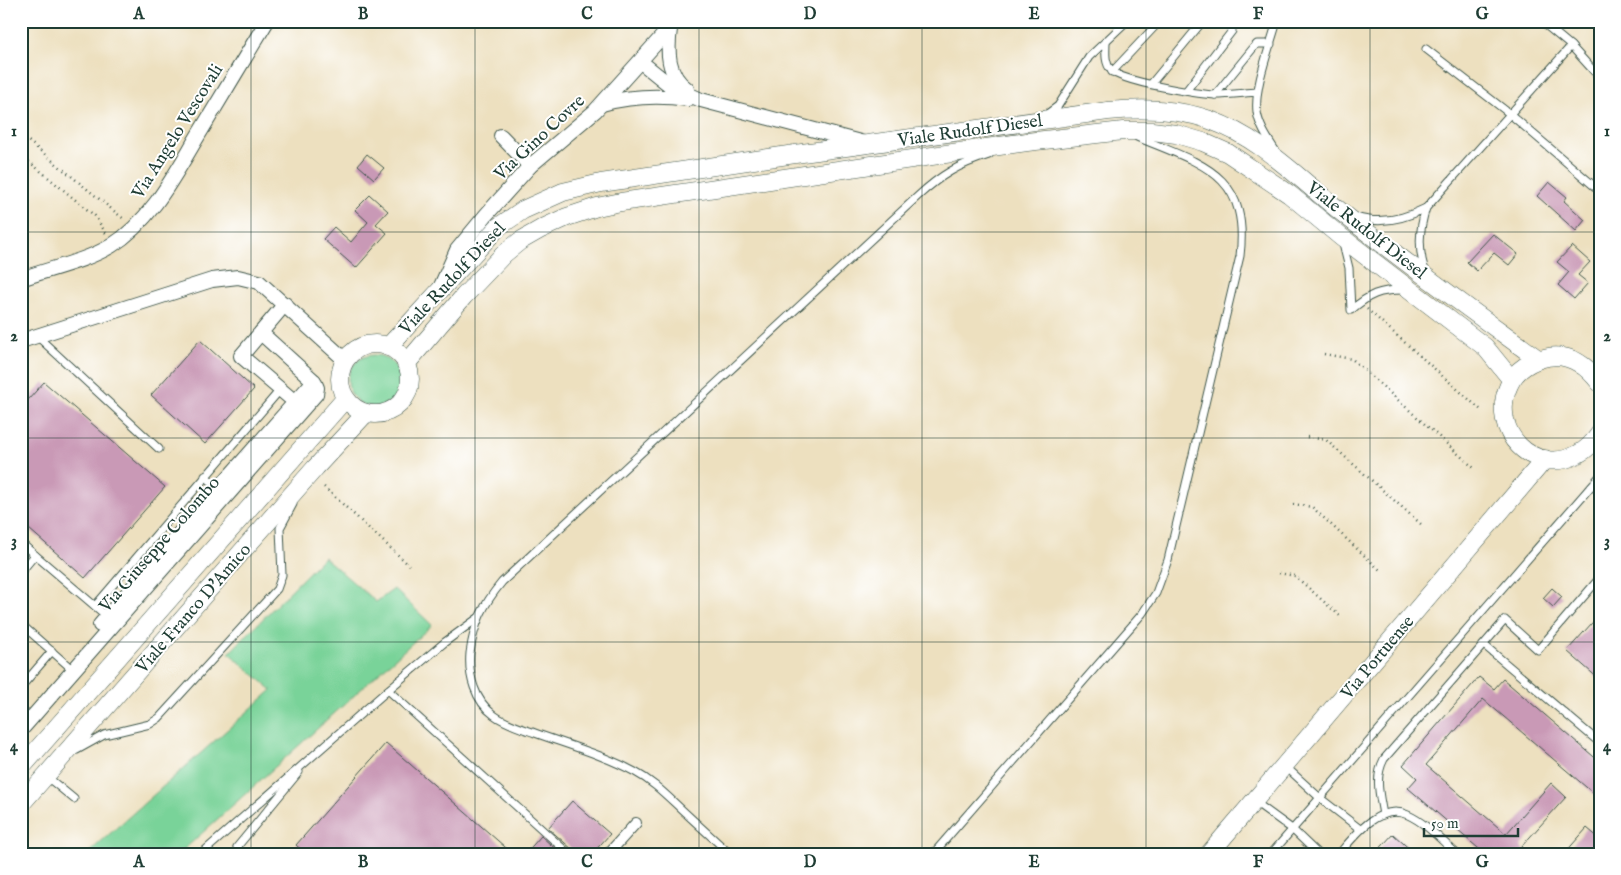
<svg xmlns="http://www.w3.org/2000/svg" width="1621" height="875" viewBox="0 0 1621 875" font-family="'IM FELL English',serif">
  <rect width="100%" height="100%" fill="#fff"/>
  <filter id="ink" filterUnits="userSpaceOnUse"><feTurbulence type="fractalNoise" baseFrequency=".02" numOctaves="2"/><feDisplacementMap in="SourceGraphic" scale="10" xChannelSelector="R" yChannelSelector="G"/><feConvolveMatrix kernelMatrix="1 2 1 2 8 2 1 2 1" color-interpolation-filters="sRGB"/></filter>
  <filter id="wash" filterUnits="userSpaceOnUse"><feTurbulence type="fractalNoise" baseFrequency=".0096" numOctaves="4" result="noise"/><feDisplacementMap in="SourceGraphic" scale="20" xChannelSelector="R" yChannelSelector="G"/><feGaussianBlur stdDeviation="1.12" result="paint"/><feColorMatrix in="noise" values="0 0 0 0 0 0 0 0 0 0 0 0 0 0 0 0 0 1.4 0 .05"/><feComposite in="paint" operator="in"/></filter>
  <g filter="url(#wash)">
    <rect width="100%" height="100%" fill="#ede0bf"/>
    <g fill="#79d399" stroke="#4c8866">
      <circle cx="374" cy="381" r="26"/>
      <path d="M324,557L376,602L394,589L432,625L179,854H87L272,690L229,653Z"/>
    </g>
    <g id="blocks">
      <g fill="#c999b6">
        <path d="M367,154L384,168L374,179L358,165Z"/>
        <path d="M1549,182L1567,197L1564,201L1585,220L1576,231L1537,196Z"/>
        <path d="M370,195L388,211L376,224L387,233L356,268L323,239L334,227L351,242L368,222L355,210Z"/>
        <path d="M1493,234L1518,254L1509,265L1494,253L1477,271L1467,262Z"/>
        <path d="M1572,246L1590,262L1578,275L1588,283L1574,299L1558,285L1569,272L1557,262Z"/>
        <path d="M200,340L254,389L205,444L151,395Z"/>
        <path d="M44,382L165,487L85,578L21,522V408Z"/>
        <path d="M1552,588L1562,597L1553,607L1543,598Z"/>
        <path d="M1600,614V680L1567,651Z"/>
        <path d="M1479,677L1494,689L1503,679L1600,762V799L1483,699L1426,765L1506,834L1551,783L1566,797L1521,847L1529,854H1485L1408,788L1417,778L1403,765Z"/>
        <path d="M386,743L513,854H306L296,845Z"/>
        <path d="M572,801L610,834L592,854H574L573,850L548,828Z"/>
        <path d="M1587,828L1600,839V854H1564Z"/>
        <path d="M1393,834L1415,854H1375Z"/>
        <path d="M541,836L561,854H525Z"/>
      </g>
    </g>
  </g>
  <g filter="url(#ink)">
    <use href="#blocks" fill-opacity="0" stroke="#3e5549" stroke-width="1"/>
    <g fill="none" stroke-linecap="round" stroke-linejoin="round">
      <defs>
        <g id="service">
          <path d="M1541,21L1571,46L1600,78"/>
          <path d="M1106,41C1106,51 1104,62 1111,70C1121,82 1198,94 1215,95C1229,95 1243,93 1257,92"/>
          <path d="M1426,49L1510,114L1600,191"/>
          <path d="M1112,72L1160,21"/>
          <path d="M1151,84L1203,21"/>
          <path d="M1186,91L1232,31"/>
          <path d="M1215,95L1254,47L1257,44H1271"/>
          <path d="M1047,114L1058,106L1089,57L1127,21"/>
          <path d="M1275,150C1268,139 1259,126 1257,112C1254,87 1270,47 1277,21"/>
          <path d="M1426,208L1571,46"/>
          <path d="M1356,217C1380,225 1404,219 1426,208C1419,230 1418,249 1425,271"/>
          <path d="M1343,244L1349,268L1351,310C1370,294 1379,290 1403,290"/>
          <path d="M37,336L159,449"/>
          <path d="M205,476L219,488"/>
          <path d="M21,543L109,618"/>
          <path d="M21,572L35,555"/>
          <path d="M95,606L280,390"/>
          <path d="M21,624L73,670"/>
          <path d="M1484,645L1600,743"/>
          <path d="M21,687L52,651"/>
          <path d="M388,690L569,854"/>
          <path d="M77,750L104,735L150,724L159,718L277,589L282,575L280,528L293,504"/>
          <path d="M1285,766L1320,798L1360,829"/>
          <path d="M46,776L74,799"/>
          <path d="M1255,802L1292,829L1318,854"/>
          <path d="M1383,815C1380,796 1374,778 1384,759L1505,620L1538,650L1597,581L1600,583"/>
          <path d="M201,854L388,690L445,642L478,618"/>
          <path d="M244,854L237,847L299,772"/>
          <path d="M730,854C713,838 696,823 679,807C665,794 652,781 635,772C604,755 568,745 535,733C521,728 506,724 494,715C475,701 468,676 470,653C474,623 483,605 502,582L918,196C942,174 958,165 989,155"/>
          <path d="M933,854L1142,614L1156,593L1168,560L1240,256C1250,173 1201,164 1137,137"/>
          <path d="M1271,854L1600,476"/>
          <path d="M1339,854C1354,836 1380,802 1408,815C1426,823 1442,841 1457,854"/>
        </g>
        <path id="pedestrian" d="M608,854L636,823"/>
        <g id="minor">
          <path d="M670,29C667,51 667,75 687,89"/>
          <path d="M641,62L672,87L701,100L864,143"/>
          <path d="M602,104C631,96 658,95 688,99"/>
          <path d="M501,136L530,166"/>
          <path d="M21,279C49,269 86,261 111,246C153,220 177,170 202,129C224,93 245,57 267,21"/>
          <path d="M441,286L457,250L486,215L530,166L595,111L676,21"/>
          <path d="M285,304L241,356L295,402"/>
          <path d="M21,341L212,280L238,277L259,282L345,360"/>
          <path d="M100,625L219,488L314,381"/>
          <path d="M21,730L316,394L317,388L314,381L261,333"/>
        </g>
        <g id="tertiary">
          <circle cx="375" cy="379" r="35"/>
          <path d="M388,347L498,227L523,210L563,192L601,183L795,154L1108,111C1142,108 1177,108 1210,120C1261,138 1298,178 1340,211C1404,262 1471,310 1538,359"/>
          <path d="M406,364L464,296L504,254L520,241L541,229L567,217L597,207L621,202L1027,142L1123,131H1152L1176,134L1203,142L1228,153L1289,194L1341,237L1485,347L1511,379"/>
          <path d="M1600,383C1587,366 1570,353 1548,357C1532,360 1516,369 1509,385C1488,431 1534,478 1578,454C1588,449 1594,442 1600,433"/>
          <path d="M21,768L345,399"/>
          <path d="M21,804L316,467L366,413"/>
          <path d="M1209,854L1545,459"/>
        </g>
      </defs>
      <use href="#service" stroke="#3e5549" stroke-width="9"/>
      <use href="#pedestrian" stroke="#3e5549" stroke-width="12"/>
      <use href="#minor" stroke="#3e5549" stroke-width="16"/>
      <use href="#tertiary" stroke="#3e5549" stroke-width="19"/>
      <g stroke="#3e5549" stroke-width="2.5" stroke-dasharray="1 4" stroke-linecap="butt">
        <path d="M21,28L28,21"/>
        <path d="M21,135L125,220"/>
        <path d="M21,155L95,216L107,235"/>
        <path d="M1367,309L1481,410"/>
        <path d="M1324,354L1352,359L1474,468"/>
        <path d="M1307,437L1326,440L1422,525"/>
        <path d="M324,487L409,565"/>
        <path d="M1293,504L1312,507L1381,571"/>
        <path d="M1279,573L1295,576L1340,616"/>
      </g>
      <use href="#service" stroke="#fff" stroke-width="7"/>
      <use href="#pedestrian" stroke="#fff" stroke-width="10"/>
      <use href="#minor" stroke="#fff" stroke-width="14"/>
      <use href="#tertiary" stroke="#fff" stroke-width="18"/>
    </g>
  </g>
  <path fill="none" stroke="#1f3d34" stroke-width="1" stroke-opacity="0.55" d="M251,21V854M475,21V854M699,21V854M922,21V854M1146,21V854M1370,21V854M21,232H1600M21,438H1600M21,642H1600"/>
  <g text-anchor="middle" stroke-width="4" stroke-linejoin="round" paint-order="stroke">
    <g font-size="18" fill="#1f3d34" stroke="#fff">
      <text transform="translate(970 130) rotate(-8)" y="6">Viale Rudolf Diesel</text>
      <text transform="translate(177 131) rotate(-58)" y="6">Via Angelo Vescovali</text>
      <text transform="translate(539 137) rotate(-43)" y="6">Via Gino Covre</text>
      <text transform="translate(1367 230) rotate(38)" y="6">Viale Rudolf Diesel</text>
      <text transform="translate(452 278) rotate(-47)" y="6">Viale Rudolf Diesel</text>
      <text transform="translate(159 544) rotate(-49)" y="6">Via Giuseppe Colombo</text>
      <text transform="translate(193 608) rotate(-49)" y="6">Viale Franco D'Amico</text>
      <text transform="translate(1377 657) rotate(-50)" y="6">Via Portuense</text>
    </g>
  </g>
  <rect width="1621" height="875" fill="none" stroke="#fff" stroke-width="55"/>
  <path d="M1424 828v8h94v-8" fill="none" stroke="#1f3d34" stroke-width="2.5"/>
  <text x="1431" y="828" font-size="15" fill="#1f3d34" stroke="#ffffff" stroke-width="4" paint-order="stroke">50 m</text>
  <rect x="28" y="28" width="1566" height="820" fill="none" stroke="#1f3d34" stroke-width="2"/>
  <g font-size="16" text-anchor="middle" font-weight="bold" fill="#1f3d34">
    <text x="139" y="19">A</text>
    <text x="363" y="19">B</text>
    <text x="587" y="19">C</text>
    <text x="810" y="19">D</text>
    <text x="1034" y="19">E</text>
    <text x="1258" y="19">F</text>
    <text x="1482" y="19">G</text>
    <text x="14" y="136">1</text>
    <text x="1607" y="136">1</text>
    <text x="14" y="341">2</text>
    <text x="1607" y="341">2</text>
    <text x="14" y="546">3</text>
    <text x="1607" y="546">3</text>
    <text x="14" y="751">4</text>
    <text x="1607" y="751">4</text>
    <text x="139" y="867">A</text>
    <text x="363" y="867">B</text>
    <text x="587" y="867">C</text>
    <text x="810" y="867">D</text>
    <text x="1034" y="867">E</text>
    <text x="1258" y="867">F</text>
    <text x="1482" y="867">G</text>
  </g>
</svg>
